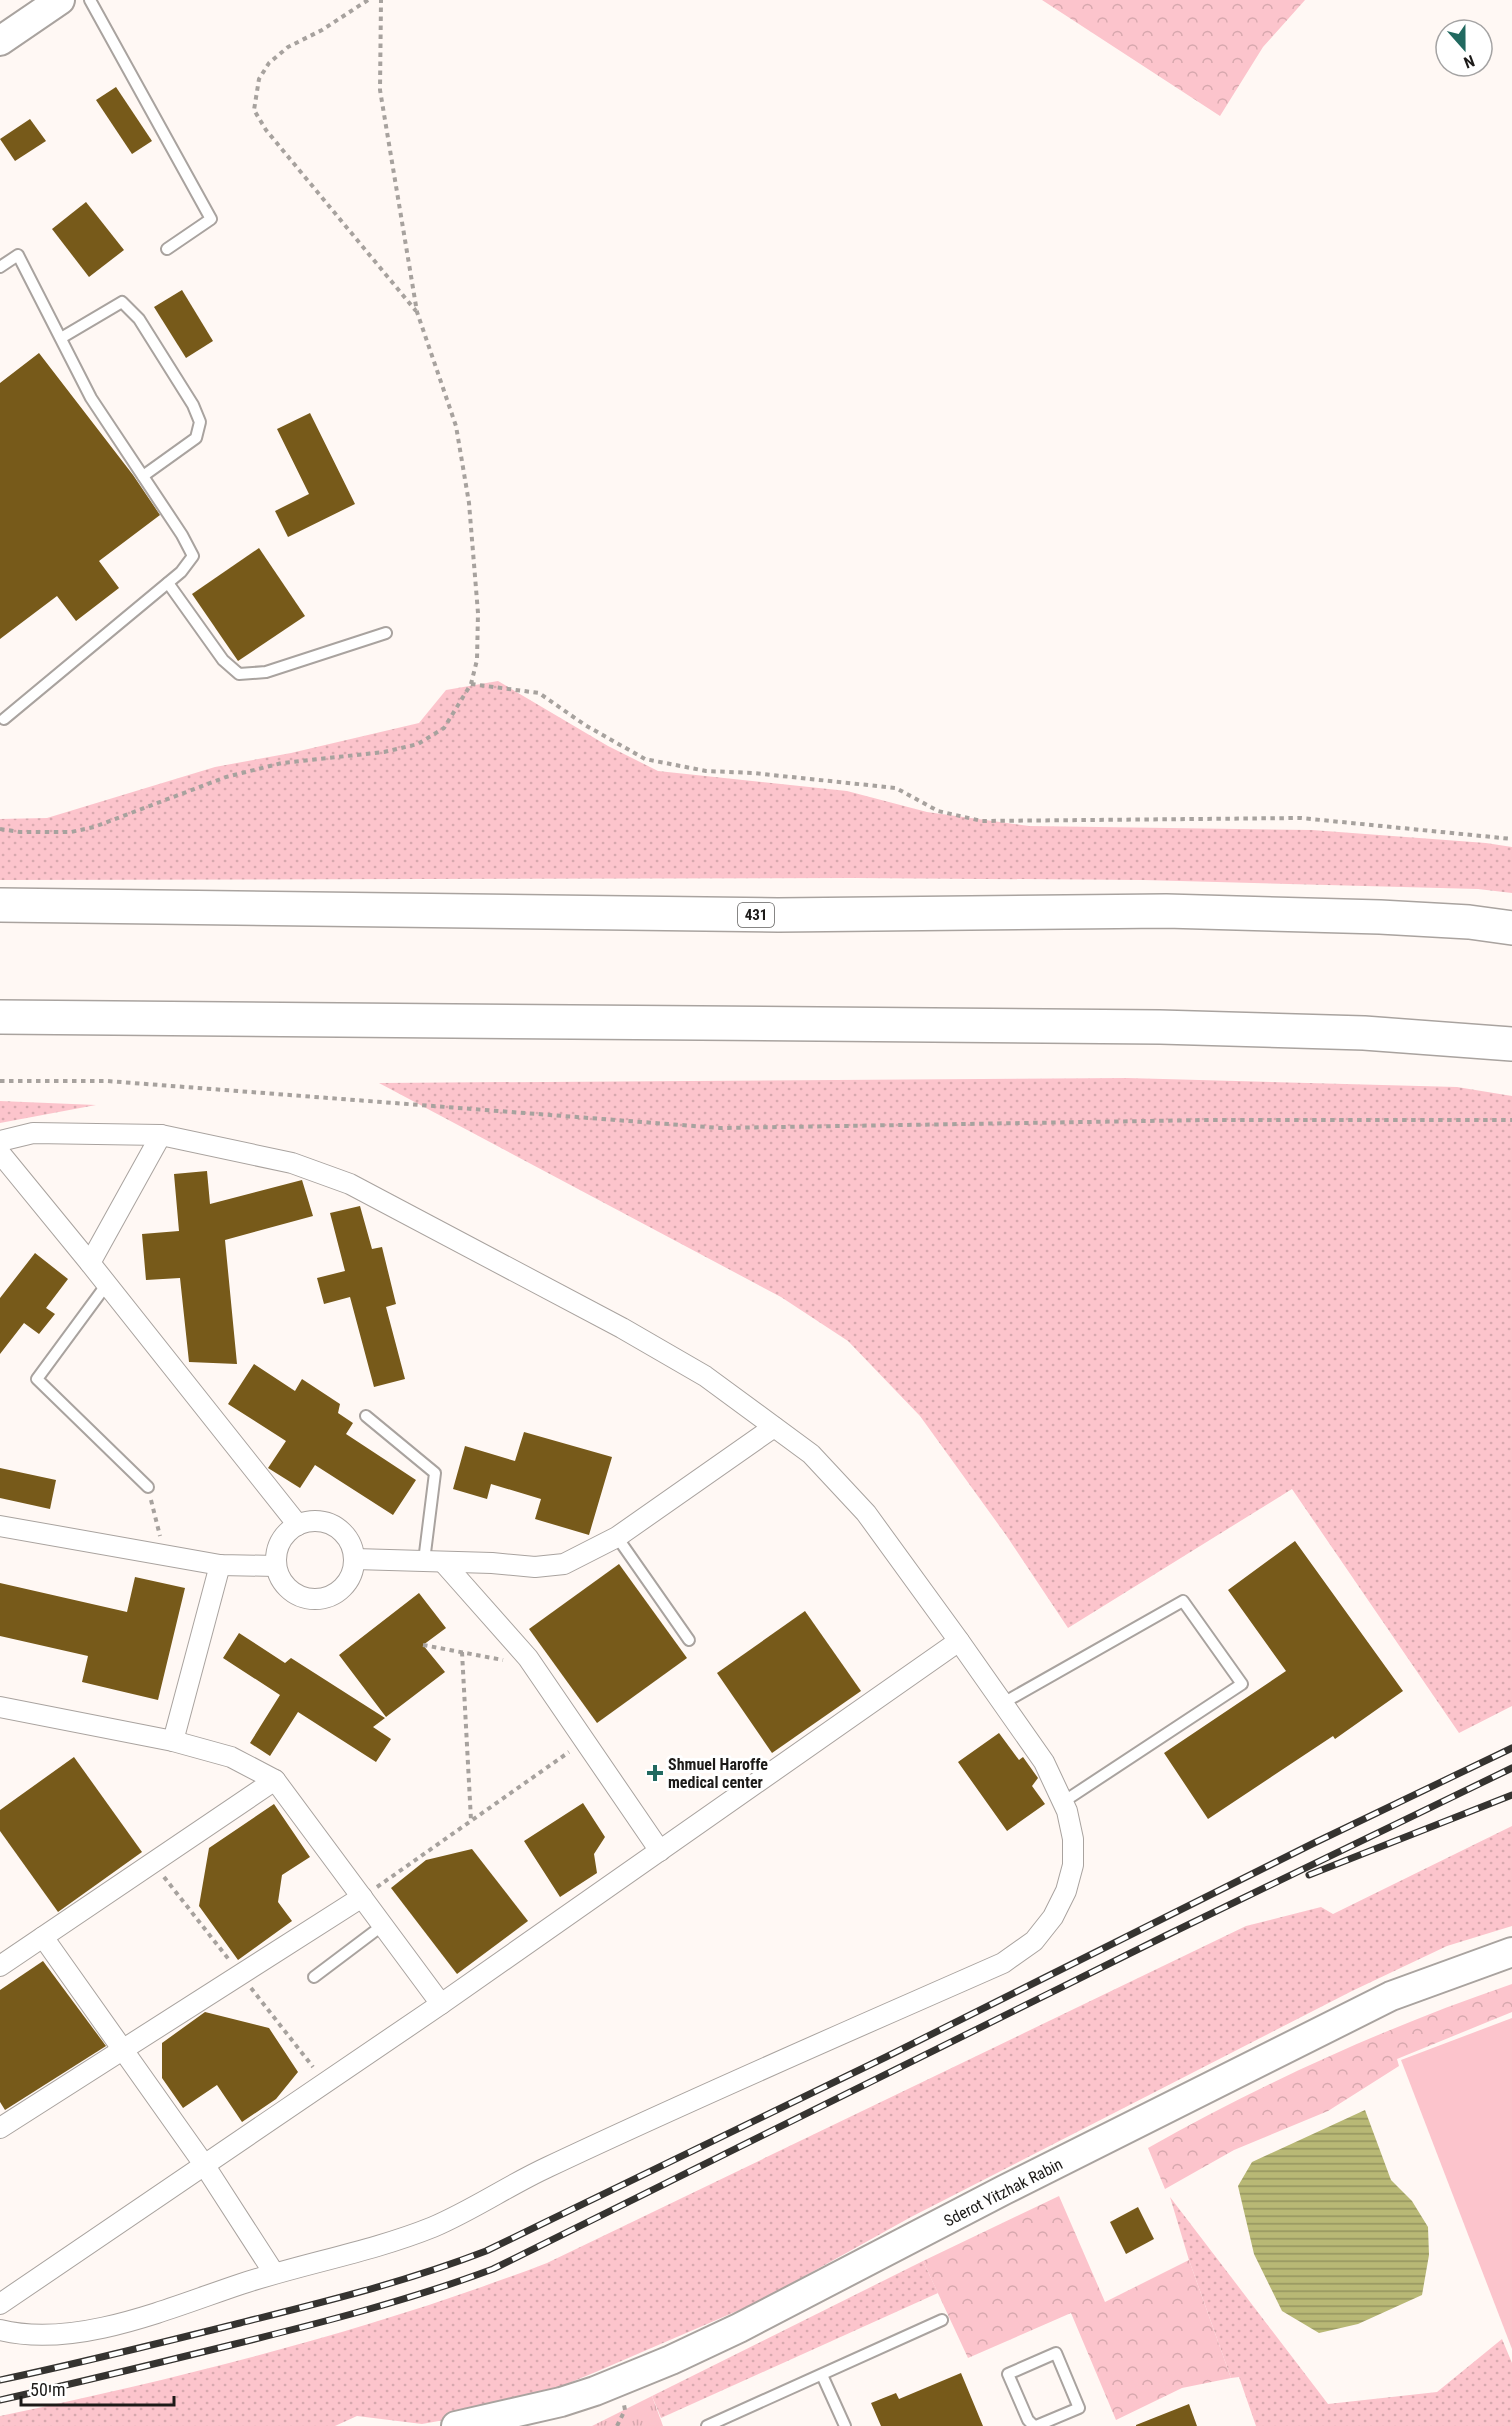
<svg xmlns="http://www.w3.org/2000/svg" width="1512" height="2426" viewBox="0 0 1512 2426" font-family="'Roboto Condensed',sans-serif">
  <defs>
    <pattern id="grass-dots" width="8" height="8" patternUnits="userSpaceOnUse" patternTransform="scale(1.5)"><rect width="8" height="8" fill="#fcc4cc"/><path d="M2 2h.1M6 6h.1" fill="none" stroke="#d7a8ae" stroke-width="1.8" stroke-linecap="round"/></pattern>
    <pattern id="forest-crowns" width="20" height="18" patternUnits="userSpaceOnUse" patternTransform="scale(1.5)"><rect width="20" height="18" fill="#fcc4cc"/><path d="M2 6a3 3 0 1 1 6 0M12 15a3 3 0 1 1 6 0" fill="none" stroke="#d7a8ae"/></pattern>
    <pattern id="park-tufts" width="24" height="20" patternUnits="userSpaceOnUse" patternTransform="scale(1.5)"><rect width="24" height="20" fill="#fcc4cc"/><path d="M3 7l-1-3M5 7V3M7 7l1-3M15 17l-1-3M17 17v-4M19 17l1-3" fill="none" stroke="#d7a8ae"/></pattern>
    <pattern id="water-rules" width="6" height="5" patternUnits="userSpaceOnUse" patternTransform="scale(1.5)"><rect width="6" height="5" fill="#b8b875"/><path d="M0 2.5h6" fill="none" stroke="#95955f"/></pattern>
  </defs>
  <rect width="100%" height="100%" fill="#fff8f4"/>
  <g fill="url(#grass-dots)">
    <path d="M498,681L608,746L658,771L847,791L927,812L1029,826L1312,830L1486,843L1512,847V893L1478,889L1143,880L855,878L0,880V819L47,818L215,767L291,753L419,723L446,690Z"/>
    <path d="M1127,1078L1457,1087L1512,1096V1706L1459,1733L1292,1489L1068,1628L1006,1535L920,1416L848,1341L781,1297L379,1083Z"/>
    <path d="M0,1101L96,1105L0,1123Z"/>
    <path d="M1512,1826V1926L1447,1946L1352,1991L911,2217L758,2302L598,2371L506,2409L422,2424L357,2416L335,2426H0V2416C185,2377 370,2331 547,2263L1246,1926L1321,1907L1333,1914Z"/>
    <path d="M1170,2197L1328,2404L1437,2392L1502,2339L1512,2363V2426H1256L1239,2377L1231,2378L1189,2260Z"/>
    <path d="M923,2261L938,2293L661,2418L652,2396Z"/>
  </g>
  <g fill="url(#forest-crowns)">
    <path d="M1042,0H1305L1263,47L1220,116Z"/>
    <path d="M1512,1984V2012L1397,2059L1399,2066L1328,2111L1234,2150L1165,2189L1148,2148C1263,2083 1386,2027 1512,1984Z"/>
    <path d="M1059,2196L1105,2302L1189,2260L1231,2378L1182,2388L1116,2420L1071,2313L968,2358L923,2261Z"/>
  </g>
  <path fill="url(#park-tufts)" d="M652,2396L663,2426H592Z"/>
  <path fill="#fcc4cc" d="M1512,2018V2349L1401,2060Z"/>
  <path fill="url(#water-rules)" d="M1365,2110L1391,2180L1412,2201L1428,2227L1429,2255L1422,2295L1358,2324L1319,2333L1282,2311L1254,2254L1238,2186L1252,2162Z"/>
  <g fill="#775a1a">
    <path d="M116,87L152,141L132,154L96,100Z"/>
    <path d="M30,119L46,141L15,161L0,139Z"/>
    <path d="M86,202L124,250L89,277L52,229Z"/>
    <path d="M182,290L213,341L186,358L154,307Z"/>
    <path d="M39,353L133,475L160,515L99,561L119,588L76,621L57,596L0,639V383Z"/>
    <path d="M310,413L355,504L288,537L275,511L309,494L277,429Z"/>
    <path d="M259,548L305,616L238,661L192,594Z"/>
    <path d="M207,1171L210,1204L302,1180L313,1216L225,1240L237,1364L189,1362L180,1278L146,1280L142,1234L179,1231L174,1174Z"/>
    <path d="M360,1206L372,1249L382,1247L396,1304L386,1307L405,1379L374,1387L350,1297L324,1304L317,1278L345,1271L330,1213Z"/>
    <path d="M35,1253L68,1279L46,1308L55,1314L39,1334L24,1323L0,1354V1298Z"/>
    <path d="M254,1364L295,1391L302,1379L340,1404L338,1413L353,1423L346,1434L416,1480L393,1515L315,1465L300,1488L268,1468L286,1441L228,1404Z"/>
    <path d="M524,1432L612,1457L589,1535L535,1519L541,1499L491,1484L487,1499L453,1489L465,1446L515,1461Z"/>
    <path d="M0,1468L56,1480L50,1509L0,1498Z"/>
    <path d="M1295,1541L1403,1691L1335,1739L1333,1736L1208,1819L1164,1753L1286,1671L1228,1590Z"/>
    <path d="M619,1564L687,1658L597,1723L529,1629Z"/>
    <path d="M135,1577L185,1588L158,1700L82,1682L88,1656L0,1636V1583L127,1612Z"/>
    <path d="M419,1593L446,1628L423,1645L445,1672L386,1717L339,1655Z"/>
    <path d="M805,1611L861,1691L772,1753L717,1673Z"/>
    <path d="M239,1633L285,1663L291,1658L385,1718L373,1727L391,1739L376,1762L298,1712L270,1756L250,1743L280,1695L223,1658Z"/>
    <path d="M999,1733L1019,1760L1023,1757L1038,1778L1032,1786L1045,1804L1007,1831L958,1762Z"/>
    <path d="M74,1757L142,1852L58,1912L0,1831V1810Z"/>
    <path d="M583,1803L605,1837L594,1854L597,1873L560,1897L524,1841Z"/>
    <path d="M274,1804L310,1857L282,1875L278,1902L292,1921L238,1960L199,1906L209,1848Z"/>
    <path d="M472,1849L528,1921L457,1974L391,1888L426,1860Z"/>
    <path d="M43,1961L106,2046L5,2110L0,2102V1990Z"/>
    <path d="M205,2012L269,2028L298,2072L276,2099L242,2122L217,2085L183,2108L162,2078V2043Z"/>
    <path d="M1138,2207L1154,2239L1126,2254L1110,2222Z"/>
    <path d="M961,2373L983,2426H881L871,2403L896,2393L899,2399Z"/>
    <path d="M1189,2404L1197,2426H1136V2425Z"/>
  </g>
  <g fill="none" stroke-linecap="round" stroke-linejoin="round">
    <defs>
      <g id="lane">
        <path d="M90,0L211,219L167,249"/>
        <path d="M0,267L18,255L91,398L182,535L193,556L181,572L4,719"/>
        <path d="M61,338L122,302L139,319L193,405L200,422L196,438L143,476"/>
        <path d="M168,583L223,660L239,674L266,672L386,633"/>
        <path d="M107,1284L37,1379L148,1487"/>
        <path d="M366,1416L435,1473L424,1561"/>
        <path d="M617,1537L689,1640"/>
        <path d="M1003,1703L1183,1601L1242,1684L1063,1802"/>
        <path d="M314,1977L383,1925"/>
        <path d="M822,2375L845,2426"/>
        <path d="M707,2426L942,2320"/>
        <path d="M1034,2426L1028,2420L1008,2374L1056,2353L1079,2408L1036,2426"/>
      </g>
      <g id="street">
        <path d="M0,1141L33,1133L161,1135L292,1163L350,1184L622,1328L705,1376L811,1454L866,1513L959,1641L1044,1762L1067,1811L1073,1839V1865L1066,1891L1053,1917L1034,1941L1003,1963C851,2030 698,2096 548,2167C509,2185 473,2210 433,2227C371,2252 305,2263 241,2284C169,2308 76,2349 0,2330"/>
        <path d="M0,1153L90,1263L298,1525"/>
        <path d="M90,1263L161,1135"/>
        <circle cx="315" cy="1560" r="39"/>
        <path d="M0,1526L220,1565L276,1566"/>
        <path d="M355,1559L492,1563L535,1567L564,1564L617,1537L774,1427"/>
        <path d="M443,1562L528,1658L660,1851"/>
        <path d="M0,1707L173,1741L231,1757L275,1780L441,2004"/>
        <path d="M173,1741L220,1565"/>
        <path d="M43,1937L203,2163L274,2273"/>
        <path d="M0,1966L275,1780"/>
        <path d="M0,2128L362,1897"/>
        <path d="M0,2304L441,2004L959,1641"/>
      </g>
      <g id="secondary">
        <path d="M0,41L60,0"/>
        <path d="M456,2426L561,2402L595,2391L671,2360L739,2328L1004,2190L1391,1996L1512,1952"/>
      </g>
      <g id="highway">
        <path d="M0,905L778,915L1166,911L1380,917L1469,922L1512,928"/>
        <path d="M0,1017L1160,1027L1364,1033L1512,1044"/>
      </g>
    </defs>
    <use href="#lane" stroke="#a9a39f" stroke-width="14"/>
    <use href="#street" stroke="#a9a39f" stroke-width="22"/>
    <use href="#secondary" stroke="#a9a39f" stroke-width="32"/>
    <use href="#highway" stroke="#a9a39f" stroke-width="36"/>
    <g stroke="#a7a29e" stroke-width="4" stroke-dasharray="4.5 4.5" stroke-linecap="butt">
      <path d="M368,0L322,30L288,47L269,63L259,79L254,110L266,130L416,311"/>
      <path d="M471,684L539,693L585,725L645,759L706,771L753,773L896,788L938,811L982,821L1301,818L1512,839"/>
      <path d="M0,829L20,832H71L94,827L226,777L282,763L384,752L418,744L444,728L471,684L477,660L478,613L469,503L456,426L417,312L380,90L381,0"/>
      <path d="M0,1081H107L720,1128L1207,1120H1512"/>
      <path d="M151,1500L160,1536"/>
      <path d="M423,1645L503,1660"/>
      <path d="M462,1652L471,1820"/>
      <path d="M164,1877L230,1961"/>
      <path d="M377,1887L569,1752"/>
      <path d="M251,1988L313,2067"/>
      <path d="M617,2426L625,2410L624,2405"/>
    </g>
    <use href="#lane" stroke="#fff" stroke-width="10"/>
    <use href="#street" stroke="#fff" stroke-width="20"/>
    <use href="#secondary" stroke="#fff" stroke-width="28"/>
    <use href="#highway" stroke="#fff" stroke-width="33"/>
    <defs>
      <g id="rail">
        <path d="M1309,1875L1512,1795"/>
        <path d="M0,2380C81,2363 160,2343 240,2323C323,2302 406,2282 486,2251L886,2057L1312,1844L1512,1748"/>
        <path d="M0,2400C77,2383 154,2364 231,2345C320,2323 407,2301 493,2269L1165,1936L1512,1768"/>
      </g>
    </defs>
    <use href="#rail" stroke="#353330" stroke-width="7"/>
    <use href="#rail" stroke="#fff" stroke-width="4.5" stroke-dasharray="14" stroke-linecap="butt"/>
  </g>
  <path fill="#216960" stroke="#fff" stroke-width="2" d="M652 1764h6v6h6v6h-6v6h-6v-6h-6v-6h6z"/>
  <g text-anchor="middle" stroke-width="6" stroke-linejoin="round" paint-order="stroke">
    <rect fill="#fff" stroke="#605f5d" stroke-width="1.5" x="738" y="903" width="36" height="24" rx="4.5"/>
    <g font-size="15" font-weight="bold" fill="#1c1a18">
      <text x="756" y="920">431</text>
    </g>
    <g font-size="16" font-weight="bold" fill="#1c1a18" stroke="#fff" text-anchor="start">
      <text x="668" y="1770">Shmuel Haroffe<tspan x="668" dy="18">medical center</tspan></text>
    </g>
    <g font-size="16" fill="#1c1a18" stroke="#fff">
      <text transform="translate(1003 2192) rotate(-27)" y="6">Sderot Yitzhak Rabin</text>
    </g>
  </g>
  <g transform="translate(1464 48) rotate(159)"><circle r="28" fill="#ffffff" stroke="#a4a3a3" stroke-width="1.5"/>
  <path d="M0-4.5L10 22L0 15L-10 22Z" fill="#216960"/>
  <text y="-9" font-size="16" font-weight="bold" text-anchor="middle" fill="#1c1a18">N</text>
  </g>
  <path d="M21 2396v9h153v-9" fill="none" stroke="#1c1a18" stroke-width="3"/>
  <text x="30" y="2396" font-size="18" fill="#1c1a18" stroke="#ffffff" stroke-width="4.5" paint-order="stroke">50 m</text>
</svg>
